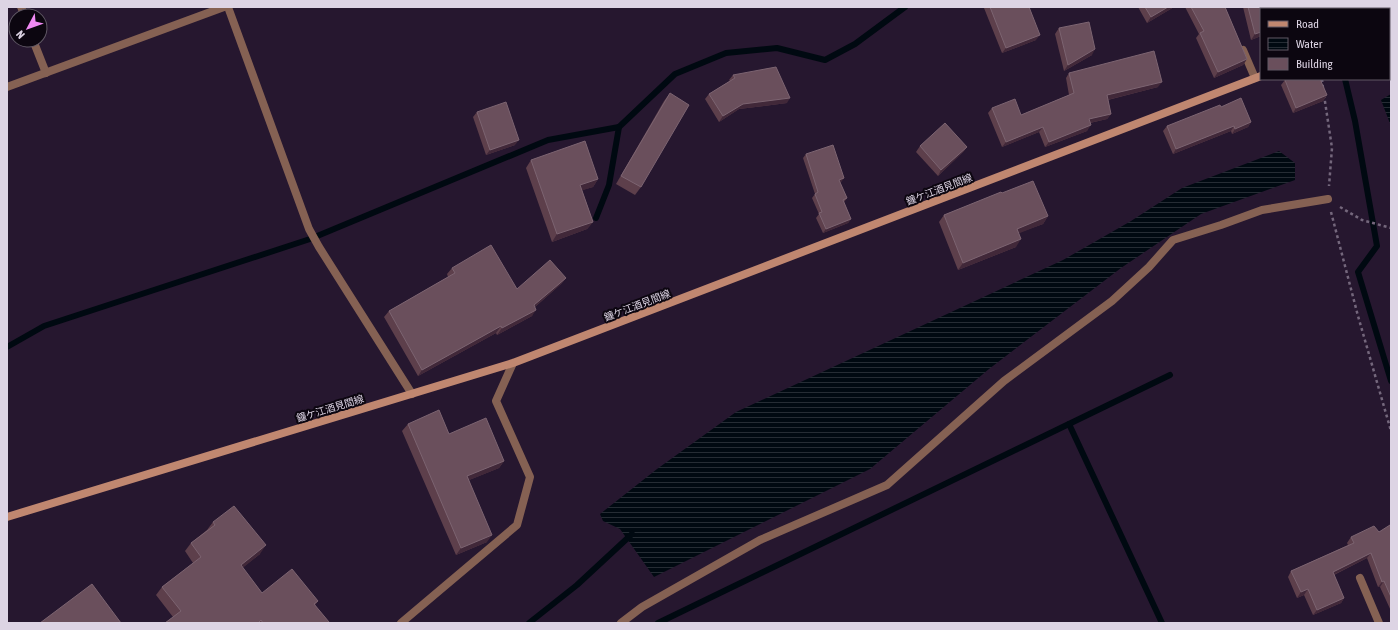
<svg xmlns="http://www.w3.org/2000/svg" width="1398" height="630" viewBox="0 0 1398 630" font-family="'Asap Condensed','Noto Sans JP',sans-serif">
  <defs>
    <pattern id="water-rules" width="6" height="5" patternUnits="userSpaceOnUse"><rect width="6" height="5" fill="#000911"/><path d="M0 2.5h6" fill="none" stroke="#252c34"/></pattern>
  </defs>
  <rect width="100%" height="100%" fill="#26172f"/>
  <g fill="url(#water-rules)">
    <path d="M1391,94V126L1381,100Z"/>
    <path d="M1279,151L1295,163V180L1201,214L1121,268L989,369L870,469L654,577L620,529L603,521L600,514L657,469L736,412L1063,260L1131,221L1182,188Z"/>
  </g>
  <g fill="none" stroke-linecap="round" stroke-linejoin="round">
    <g stroke="#000911" stroke-width="6">
      <path d="M1326,7L1327,9"/>
      <path d="M1345,79L1355,121L1377,246L1358,272L1391,381"/>
      <path d="M596,218L609,185L619,127L675,74L726,53L777,48L825,60L855,44L905,7"/>
      <path d="M7,347L44,326L310,239L548,140L619,127"/>
      <path d="M1069,424L1162,623"/>
      <path d="M529,623L577,585L632,534"/>
      <path d="M658,623L1170,375"/>
    </g>
    <g stroke="#74677c" stroke-width="2.5" stroke-dasharray="3 3" stroke-linecap="butt">
      <path d="M1322,79L1323,88"/>
      <path d="M1324,95L1332,148L1329,186"/>
      <path d="M1340,207L1362,220L1391,228"/>
      <path d="M1331,212L1358,316L1391,431"/>
    </g>
    <g stroke="#856153" stroke-width="8">
      <path d="M21,7L25,16"/>
      <path d="M228,7L309,229L319,247L412,394"/>
      <path d="M33,40L46,73"/>
      <path d="M1243,50L1255,78"/>
      <path d="M7,87L224,7"/>
      <path d="M1360,578L1379,623"/>
      <path d="M401,623L517,525L530,477L496,401L513,363"/>
      <path d="M621,623L642,607L760,540L887,485L1004,381L1112,301L1149,267L1173,240L1221,225L1262,210L1328,199"/>
    </g>
    <g stroke="#c08770" stroke-width="8">
      <path d="M1389,27L1391,26"/>
      <path d="M7,517L513,363L1261,76"/>
    </g>
  </g>
  <g fill="#5d3f4b">
    <path d="M985,7H1029L1036,40L1002,53L984,8Z"/>
    <path d="M1138,7H1174L1147,23Z"/>
    <path d="M1185,7H1225L1247,59L1243,65L1214,78L1196,38L1199,34Z"/>
    <path d="M1243,7H1298L1293,9H1261V36L1251,40Z"/>
    <path d="M1059,28L1092,55L1064,71L1055,34Z"/>
    <path d="M1069,73L1158,87L1108,100L1111,114L1107,119L1090,123L1087,131L1045,147L1039,132L1002,147L988,113L992,108L1021,115L1069,95L1066,78Z"/>
    <path d="M733,75L787,103L739,109L719,122L705,99L709,94L730,81L729,80Z"/>
    <path d="M1285,80L1327,95L1323,101L1293,113L1281,85Z"/>
    <path d="M670,93L641,187L635,195L616,184L664,101Z"/>
    <path d="M1221,107L1251,122L1248,127L1232,134L1231,131L1173,154L1163,131L1167,126Z"/>
    <path d="M477,112L515,145L486,155L473,117Z"/>
    <path d="M920,146L967,147L963,152L938,176L916,152Z"/>
    <path d="M806,154L844,178L840,183L847,198L844,202L851,219L848,223L823,233L816,218L819,214L812,198L815,194L803,158Z"/>
    <path d="M531,160L598,179L593,187L582,190L593,222L587,229L552,242L526,168Z"/>
    <path d="M1002,193L1048,216L1043,224L1018,233L1016,247L958,270L939,222L944,215Z"/>
    <path d="M452,268L517,289L566,278L561,284L535,307L532,316L497,335L496,333L418,376L384,317L389,311L448,277L447,274Z"/>
    <path d="M408,424L449,434L504,461L499,468L469,480L487,542L456,555L402,431Z"/>
    <path d="M213,522L260,554L242,568L262,593L318,601L315,605L328,623H165L173,617L156,595L162,587L193,563L185,551L191,543L207,530Z"/>
    <path d="M1391,527V611L1380,587H1378L1367,558L1334,575L1344,598L1341,603L1313,615L1304,595L1297,598L1288,577L1291,571L1348,545L1347,543L1351,537L1379,532Z"/>
  </g>
  <g fill="#412839">
    <path d="M1168,7H1174L1147,23L1151,17Z"/>
    <path d="M1289,7H1298L1293,9H1286Z"/>
    <path d="M1261,32V36L1251,40L1255,34Z"/>
    <path d="M1040,35L1036,40L1002,53L1006,48Z"/>
    <path d="M1095,49L1092,55L1064,71L1068,65Z"/>
    <path d="M1247,59L1243,65L1214,78L1218,72Z"/>
    <path d="M1162,82L1158,87L1103,101L1107,95Z"/>
    <path d="M1327,95L1323,101L1293,113L1296,108Z"/>
    <path d="M790,98L787,103L739,109L719,122L723,116L743,104Z"/>
    <path d="M1111,114L1107,119L1085,124L1089,119Z"/>
    <path d="M1251,122L1248,127L1232,134L1235,129Z"/>
    <path d="M1091,125L1087,131L1045,147L1049,142Z"/>
    <path d="M1234,126L1231,131L1173,154L1176,149Z"/>
    <path d="M1043,127L1039,132L1002,147L1006,142Z"/>
    <path d="M519,140L515,145L486,155L490,150Z"/>
    <path d="M967,147L963,152L938,176L941,170Z"/>
    <path d="M844,178L841,182L836,184L839,180Z"/>
    <path d="M598,179L593,187L574,193L580,185Z"/>
    <path d="M1048,216L1043,224L1012,236L1017,229Z"/>
    <path d="M851,219L848,223L823,233L826,229Z"/>
    <path d="M593,222L587,229L552,242L557,234Z"/>
    <path d="M1021,239L1016,247L958,270L963,263Z"/>
    <path d="M566,278L561,284L529,312L534,305Z"/>
    <path d="M536,310L532,316L497,335L502,328Z"/>
    <path d="M501,326L496,333L418,376L422,370Z"/>
    <path d="M504,461L499,468L462,483L467,476Z"/>
    <path d="M492,535L487,542L456,555L461,548Z"/>
    <path d="M266,545L260,554L235,574L241,565Z"/>
    <path d="M1371,553L1367,558L1329,577L1333,572Z"/>
    <path d="M1384,581L1380,587H1378L1382,582Z"/>
    <path d="M1308,589L1304,595L1297,598L1301,592Z"/>
    <path d="M1344,598L1341,603L1313,615L1317,610Z"/>
  </g>
  <g fill="#6a4f5c" stroke="#7c6471">
    <path d="M990,7H1029L1040,35L1006,48Z"/>
    <path d="M1145,7H1168L1151,17Z"/>
    <path d="M1191,7H1225L1247,59L1218,72L1200,33L1204,31Z"/>
    <path d="M1248,7H1289L1286,8L1287,9H1261V32L1255,34Z"/>
    <path d="M1089,22L1095,49L1068,65L1059,28Z"/>
    <path d="M1154,51L1162,82L1107,95L1111,114L1089,119L1091,125L1049,142L1043,127L1006,142L992,108L1015,99L1021,115L1074,93L1069,73Z"/>
    <path d="M776,67L790,98L743,104L723,116L709,94L735,78L733,75Z"/>
    <path d="M1286,79H1320L1327,95L1296,108L1285,80Z"/>
    <path d="M670,93L689,105L641,187L621,176Z"/>
    <path d="M1241,98L1251,122L1235,129L1234,126L1176,149L1167,126L1220,105L1221,107Z"/>
    <path d="M506,102L519,140L490,150L477,112Z"/>
    <path d="M945,123L967,147L941,170L920,146Z"/>
    <path d="M585,141L598,179L580,185L593,222L557,234L531,160Z"/>
    <path d="M833,145L844,178L839,180L847,198L843,200L851,219L826,229L819,213L822,212L815,194L818,192L806,154Z"/>
    <path d="M1033,181L1048,216L1017,229L1021,239L963,263L944,215L1001,192L1002,193Z"/>
    <path d="M491,245L517,289L550,260L566,278L534,305L536,310L502,328L501,326L422,370L389,311L455,273L452,268Z"/>
    <path d="M439,410L449,434L486,418L504,461L467,476L492,535L461,548L408,424Z"/>
    <path d="M234,506L266,545L241,565L262,593L292,569L318,601L314,604L329,622L328,623H263L261,620L258,623H165L181,611L162,587L201,557L191,543L215,525L213,522Z"/>
    <path d="M1390,525L1391,527V597L1384,581L1382,582L1371,553L1333,572L1344,598L1317,610L1308,589L1301,592L1291,571L1354,543L1351,537L1374,526L1379,532Z"/>
    <path d="M92,584L121,623H40Z"/>
  </g>
  <g text-anchor="middle" stroke-width="4" stroke-linejoin="round" paint-order="stroke">
    <g font-size="10" fill="#ddd4e4" stroke="#0c0610">
      <text transform="translate(939 189) rotate(-21)" y="4">鐘ケ江酒見間線</text>
      <text transform="translate(637 305) rotate(-21)" y="4">鐘ケ江酒見間線</text>
      <text transform="translate(330 408) rotate(-17)" y="4">鐘ケ江酒見間線</text>
    </g>
  </g>
  <rect width="1398" height="630" fill="none" stroke="#ddd4e4" stroke-width="16"/>
  <rect x="1260" y="8" width="130" height="72" fill="#0c0610" stroke="#605865"/>
  <rect x="1268" y="21" width="20" height="6" fill="#c08770" stroke="#605865"/>
  <text x="1296" y="28" font-size="12" fill="#ddd4e4">Road</text>
  <rect x="1268" y="38" width="20" height="12" fill="url(#water-rules)" stroke="#605865"/>
  <text x="1296" y="48" font-size="12" fill="#ddd4e4">Water</text>
  <rect x="1268" y="58" width="20" height="12" fill="#6a4f5c" stroke="#605865"/>
  <text x="1296" y="68" font-size="12" fill="#ddd4e4">Building</text>
  <g transform="translate(28 28) rotate(229)"><circle r="19" fill="#0c0610" stroke="#605865"/>
  <path d="M0-3L7 15L0 10L-7 15Z" fill="#f18af4"/>
  <text y="-6" font-size="11" font-weight="bold" text-anchor="middle" fill="#ddd4e4">N</text>
  </g>
</svg>
